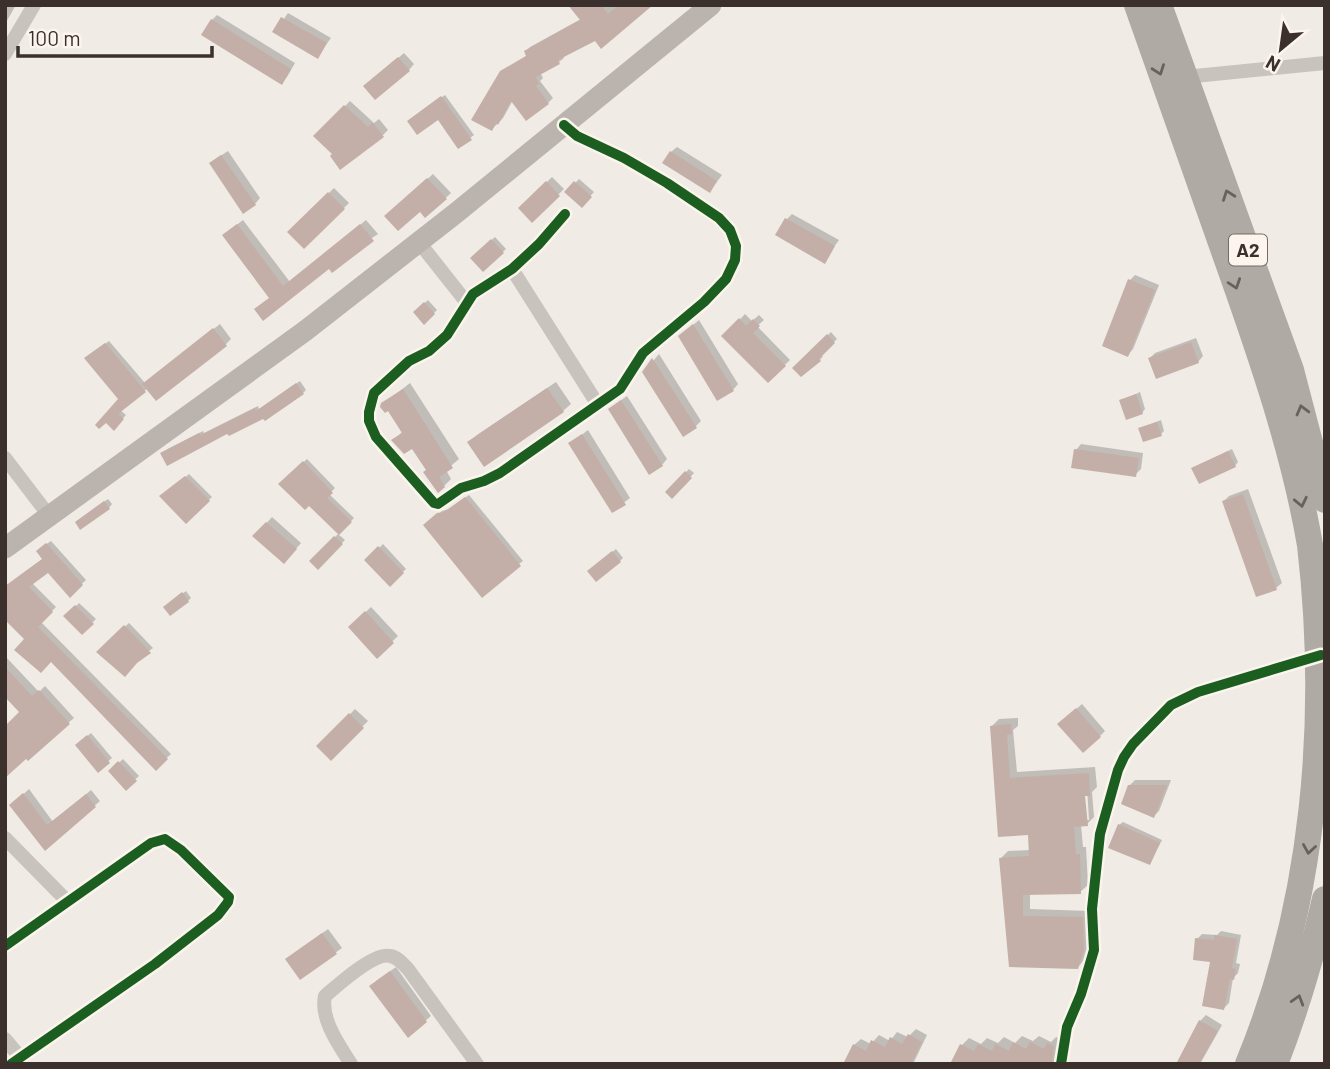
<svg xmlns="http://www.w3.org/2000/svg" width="1330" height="1069" viewBox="0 0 1330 1069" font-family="Barlow,sans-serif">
  <rect width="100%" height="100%" fill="#f0ebe5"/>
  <g fill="#0003" fill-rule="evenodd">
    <path d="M5,5H16L5,24Z"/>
    <path d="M571,5H651L563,56L564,58L559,62L540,72L543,78L540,81L553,98L548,103L513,100L503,118L492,129L501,72L528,55L526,52L530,47L581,19Z"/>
    <path d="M288,13L331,38L317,57L275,32Z"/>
    <path d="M217,15L295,63L287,77L282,82L212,20Z"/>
    <path d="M404,53L414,64L409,70L371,81Z"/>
    <path d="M445,95L474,135L470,138L438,118H412Z"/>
    <path d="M350,101L374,123L379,119L388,130L383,135L334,154L316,136Z"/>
    <path d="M677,147L722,175L710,191L671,152Z"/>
    <path d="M228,151L260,198L255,204L217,158Z"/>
    <path d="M433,174L451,193L426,216L420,210L392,211Z"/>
    <path d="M552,177L564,189L532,220L520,208Z"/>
    <path d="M579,179L594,192L582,205L567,192Z"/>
    <path d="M334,188L349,203L304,247L289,232Z"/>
    <path d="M792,214L839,240L824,261L787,219Z"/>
    <path d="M243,220L290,282L366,220L378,234L330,266L271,297L230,230Z"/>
    <path d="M495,237L506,249L483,270L472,258Z"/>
    <path d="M1135,275L1159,285L1133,349L1128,355L1130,280Z"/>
    <path d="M428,300L437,310L424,323L415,312Z"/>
    <path d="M745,314L752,321L759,315L764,320L757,326L790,360L768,381L724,336Z"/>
    <path d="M699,320L738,384L733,390L686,331Z"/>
    <path d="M220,324L231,339L226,344L156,399L148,388L120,410L126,415L114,428L120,399L90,355L109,341L145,383Z"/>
    <path d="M831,332L837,339L821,354L823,356L820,360L801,374L795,368Z"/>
    <path d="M1196,338L1203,356L1198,362L1150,358L1155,353Z"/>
    <path d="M659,354L701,421L695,427L644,372Z"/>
    <path d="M300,381L306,390L303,393L264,417L228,432L166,450L203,431L204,433L258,406L259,409Z"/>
    <path d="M556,382L571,404L563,411L470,443L477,435Z"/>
    <path d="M410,383L459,459L446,470L451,479L444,486L428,470L413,446L394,440L403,431L383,404Z"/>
    <path d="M1140,392L1145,409L1142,413L1121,401Z"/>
    <path d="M627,396L667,459L662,465L616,404Z"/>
    <path d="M1161,420L1164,431L1161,434L1140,428Z"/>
    <path d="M588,430L630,498L613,511L571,443Z"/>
    <path d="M1081,444L1143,453L1141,469L1135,475L1076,450Z"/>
    <path d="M1232,449L1238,462L1235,466L1193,468Z"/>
    <path d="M307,459L335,488L329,494L354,518L339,533L309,504L280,484Z"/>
    <path d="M689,469L694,473L672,497L667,492Z"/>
    <path d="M189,474L212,497L186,522L176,486Z"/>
    <path d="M1248,489L1282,583L1276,588L1224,501L1229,496Z"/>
    <path d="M469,495L523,561L519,564L426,525L442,511L449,509Z"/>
    <path d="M108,499L112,504L109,508L80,519Z"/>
    <path d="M272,517L301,543L289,557L255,536Z"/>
    <path d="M338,534L345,540L318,567L312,561Z"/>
    <path d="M51,541L86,580L70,595L48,571L32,583L56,607L41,622L171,754L156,768L51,660L5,617L44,558L42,547Z"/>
    <path d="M383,544L406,569L390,584L367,560Z"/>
    <path d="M616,549L623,558L620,561L592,568Z"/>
    <path d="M186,591L191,598L188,601L168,604Z"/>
    <path d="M79,603L96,619L82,633L66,616Z"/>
    <path d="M371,607L398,636L377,656L350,627Z"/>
    <path d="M129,623L153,648L137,660L99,651Z"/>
    <path d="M5,656L39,692L45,686L74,718L68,723L22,712L5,695Z"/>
    <path d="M1082,704L1105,731L1100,736L1065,719Z"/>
    <path d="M355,709L368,721L331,758L319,746Z"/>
    <path d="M1018,718V726L1013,730L1017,772L1095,767L1097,787L1092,792L1094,817L1087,824L1081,825L1083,847H1086L1088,885L1080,892L1030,893V909L1089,911L1091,940L1085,959L1078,967L1010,965L1001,858L1008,851L1030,850L1029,833L992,726L999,719ZM1087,787L1089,820H1085L1083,788Z"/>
    <path d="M91,733L112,758L98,770L77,745Z"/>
    <path d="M123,759L139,776L126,788L110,771Z"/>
    <path d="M1135,780H1171L1159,811L1154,816L1129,786Z"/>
    <path d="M29,789L53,822L91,790L100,801L46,848L12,805Z"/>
    <path d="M1123,822L1162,840L1150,863L1119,825Z"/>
    <path d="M328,929L342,948L300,978L287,959Z"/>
    <path d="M1221,931L1241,935L1236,963L1240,964L1238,973L1233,978L1229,1003L1224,1008L1212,961L1197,939L1202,934L1217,935Z"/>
    <path d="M396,967L431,1016L408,1035L376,981Z"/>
    <path d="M1206,1015L1222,1025L1200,1064H1177L1200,1021Z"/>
    <path d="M916,1029L927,1035L913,1064H845L854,1045L861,1039L871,1044L879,1035L890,1041L897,1032L908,1037Z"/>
    <path d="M1022,1036L1033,1041L1039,1036L1051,1042L1056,1037L1061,1039L1057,1064H952L962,1045L969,1038L981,1044L987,1038L998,1043L1004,1037L1015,1043Z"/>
  </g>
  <g fill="#c3afa7">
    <path d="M568,5H601L608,14L619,5H653L601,49L595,41L558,60L560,64L536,77L539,84L536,86L549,104L526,121L511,101L498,125L496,123L492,131L471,120L500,71L526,56L524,51L580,20Z"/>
    <path d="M281,17L327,43L318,59L272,32Z"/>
    <path d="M211,19L291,69L282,85L201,35Z"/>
    <path d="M398,57L410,71L375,100L363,86Z"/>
    <path d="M441,96L472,140L458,149L438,120L417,135L407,121Z"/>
    <path d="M344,105L368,127L373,123L384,137L340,170L330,156L332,154L313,136Z"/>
    <path d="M670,151L717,181L710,193L662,163Z"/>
    <path d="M221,155L256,205L243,214L209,163Z"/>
    <path d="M427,178L447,199L425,218L420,212L398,231L384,216Z"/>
    <path d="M546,181L560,196L532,223L518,208Z"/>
    <path d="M574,181L592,197L582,208L564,192Z"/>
    <path d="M328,192L345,209L304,249L287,232Z"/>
    <path d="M785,218L835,246L825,264L775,235Z"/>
    <path d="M237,224L283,286L360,224L374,241L332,273L329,269L263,321L254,309L269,298L222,235Z"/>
    <path d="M491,239L504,253L483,272L470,258Z"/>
    <path d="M1128,279L1155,290L1128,357L1102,346Z"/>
    <path d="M424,302L435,314L424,325L413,312Z"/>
    <path d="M739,318L746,326L753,319L760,326L753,333L786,366L768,383L721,336Z"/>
    <path d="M693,324L734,391L717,401L678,336Z"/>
    <path d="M213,328L227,346L156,401L142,384Z"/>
    <path d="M827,334L835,343L819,359L821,361L801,377L792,368Z"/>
    <path d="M1191,342L1199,363L1156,379L1148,358Z"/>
    <path d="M105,343L146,392L118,414L124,419L114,431L106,423L99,429L95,425L118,399L84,358Z"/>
    <path d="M652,358L697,428L683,437L642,372Z"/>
    <path d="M296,383L304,394L265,421L263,419L229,436L227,434L167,466L160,453L199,433L201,435L255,408L256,411Z"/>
    <path d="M547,388L564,412L484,467L467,442Z"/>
    <path d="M403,389L453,468L439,477L445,487L438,493L423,472L426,470L412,449L404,454L391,440L402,433L388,411L385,413L380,407L381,403Z"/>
    <path d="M1136,394L1143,414L1126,420L1119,400Z"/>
    <path d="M621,400L663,466L649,475L608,409Z"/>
    <path d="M1157,422L1162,436L1143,442L1138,428Z"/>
    <path d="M582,434L626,505L612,513L568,443Z"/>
    <path d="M1074,449L1139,458L1136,477L1071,468Z"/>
    <path d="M1228,451L1236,467L1199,484L1191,468Z"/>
    <path d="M303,461L333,493L327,498L352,522L339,535L309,506L305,510L278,484Z"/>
    <path d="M685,471L692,478L672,499L665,492Z"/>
    <path d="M185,476L210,501L186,524L159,496Z"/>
    <path d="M1243,494L1277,590L1256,597L1222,501Z"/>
    <path d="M465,497L521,566L482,598L423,525L437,513L444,512Z"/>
    <path d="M104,501L110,509L80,530L75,522Z"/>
    <path d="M266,522L297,549L284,564L252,536Z"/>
    <path d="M334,536L343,544L318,570L309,561Z"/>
    <path d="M46,543L83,585L70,598L48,573L29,587L53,612L38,627L168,759L156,771L51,662L41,673L14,650L24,639L5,620V586L42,559L36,551Z"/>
    <path d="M378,546L404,573L390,587L364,560Z"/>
    <path d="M612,551L621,562L596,582L587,571Z"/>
    <path d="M182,592L189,602L170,616L163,607Z"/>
    <path d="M75,605L94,624L82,635L63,616Z"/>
    <path d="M365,611L394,643L377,659L348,627Z"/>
    <path d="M124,625L151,653L137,663L125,677L96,652Z"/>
    <path d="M5,667L32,696L39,690L70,724L28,761L26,759L5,778V726L19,712L5,697Z"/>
    <path d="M1076,708L1101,737L1083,753L1057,724Z"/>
    <path d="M349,713L364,728L331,761L316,746Z"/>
    <path d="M1011,724L1012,734L1007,735L1010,778L1089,773L1090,796H1085L1088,826L1074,827L1076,854H1080L1081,894L1023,895V916L1083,917L1084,949L1078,969L1009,967L999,858L1029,856L1028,835L998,837L990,726Z"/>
    <path d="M87,735L110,763L98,773L75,745Z"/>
    <path d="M118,761L137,781L126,791L108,771Z"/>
    <path d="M1128,785H1167L1154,818L1121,804Z"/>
    <path d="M23,793L47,825L86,794L96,807L45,851L9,805Z"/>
    <path d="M1118,824L1160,843L1150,865L1108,848Z"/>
    <path d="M322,933L337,954L300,980L285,959Z"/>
    <path d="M1214,935L1237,939L1232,968L1236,969L1234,980L1230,979L1224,1010L1202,1006L1210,962L1193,960L1195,938L1214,940Z"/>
    <path d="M390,971L427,1022L408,1038L369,986Z"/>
    <path d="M1199,1020L1218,1031L1199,1064H1176Z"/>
    <path d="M908,1034L922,1042L911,1064H843L853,1044L866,1051L871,1040L885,1047L890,1037L902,1044Z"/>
    <path d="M1013,1042L1026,1049L1030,1042L1044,1049L1047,1043L1054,1046L1052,1064H950L960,1044L974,1051L978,1044L992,1051L995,1044L1009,1051Z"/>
  </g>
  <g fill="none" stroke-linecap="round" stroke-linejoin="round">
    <g stroke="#c9c3be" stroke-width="14">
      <path d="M5,54L34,5"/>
      <path d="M1185,77L1325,63"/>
      <path d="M564,125L577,136L624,158L667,183L719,218L730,230L736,246L735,260L726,279L704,302L643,353L620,389L500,473L484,481L461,488L438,504L434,503L376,437L369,421V412L374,393L409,361L429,351L447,335L473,294L512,269L539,244L565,214"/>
      <path d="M418,241L467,303"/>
      <path d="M512,269L598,405"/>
      <path d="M5,458L50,517"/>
      <path d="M5,838L66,900"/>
      <path d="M5,946L151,843L165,839L181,850L229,897L228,902L218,915L155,964L11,1064"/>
      <path d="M5,1039L20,1057"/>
      <path d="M351,1064C339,1045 320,1019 325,996C338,985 374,952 390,956C398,957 403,964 408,969L477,1064"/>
      <path d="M1061,1064L1067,1027L1081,994L1094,950L1092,909L1100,834L1118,770L1124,757L1133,744L1171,705L1198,692L1321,655"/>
    </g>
    <path stroke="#bab3ae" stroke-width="21" d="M5,548L305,331L456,213L711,5"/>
    <g stroke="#afaaa4" stroke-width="26">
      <path d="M1137,5C1170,100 1205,195 1238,291C1267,374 1295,458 1310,545C1330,718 1315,902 1248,1064"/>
      <path d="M1159,5L1291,370L1325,500"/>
      <path d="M1275,1064C1296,1010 1312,956 1325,899"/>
    </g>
    <defs>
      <g id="cycleway">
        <path d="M564,125L577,136L624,158L667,183L719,218L730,230L736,246L735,260L726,279L704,302L643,353L620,389L500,473L484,481L461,488L438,504L434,503L376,437L369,421V412L374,393L409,361L429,351L447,335L473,294L512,269L539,244L565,214"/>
        <path d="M5,946L151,843L165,839L181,850L229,897L228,902L218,915L155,964L11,1064"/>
        <path d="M1061,1064L1067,1027L1081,994L1094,950L1092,909L1100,834L1118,770L1124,757L1133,744L1171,705L1198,692L1321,655"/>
      </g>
    </defs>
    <use href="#cycleway" stroke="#fbf5ee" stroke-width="15"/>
    <use href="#cycleway" stroke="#1b5e20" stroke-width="10"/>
  </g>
  <defs><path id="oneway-chevron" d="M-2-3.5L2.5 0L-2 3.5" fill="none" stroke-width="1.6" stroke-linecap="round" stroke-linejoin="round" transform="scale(1.75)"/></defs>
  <g stroke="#69615b">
    <use href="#oneway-chevron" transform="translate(1159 70) rotate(70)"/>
    <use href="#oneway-chevron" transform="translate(1228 195) rotate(-110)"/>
    <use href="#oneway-chevron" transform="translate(1235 284) rotate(71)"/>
    <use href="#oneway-chevron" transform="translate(1302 410) rotate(-105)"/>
    <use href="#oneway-chevron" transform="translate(1301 502) rotate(78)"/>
    <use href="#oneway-chevron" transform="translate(1309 849) rotate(99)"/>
    <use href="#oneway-chevron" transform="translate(1298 1000) rotate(-73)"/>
  </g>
  <g text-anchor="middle" stroke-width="5" stroke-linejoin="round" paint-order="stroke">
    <rect fill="#fbf5ee" stroke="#756b66" stroke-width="2" x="1229" y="234.5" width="38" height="31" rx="5"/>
    <g font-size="19" font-weight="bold" fill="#3b302b">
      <text x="1248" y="257">A2</text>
    </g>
  </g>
  <rect width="1330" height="1069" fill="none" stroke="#3b302b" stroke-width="14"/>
  <g transform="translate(1281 49) rotate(209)" stroke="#fbf5ee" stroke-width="5" paint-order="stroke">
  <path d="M0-5L12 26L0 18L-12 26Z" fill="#3b302b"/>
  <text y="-10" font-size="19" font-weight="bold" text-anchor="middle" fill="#3b302b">N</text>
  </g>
  <path d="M18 46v10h194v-10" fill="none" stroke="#3b302b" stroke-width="3.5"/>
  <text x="28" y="46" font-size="21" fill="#3b302b" stroke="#fbf5ee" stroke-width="5" paint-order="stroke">100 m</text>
</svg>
